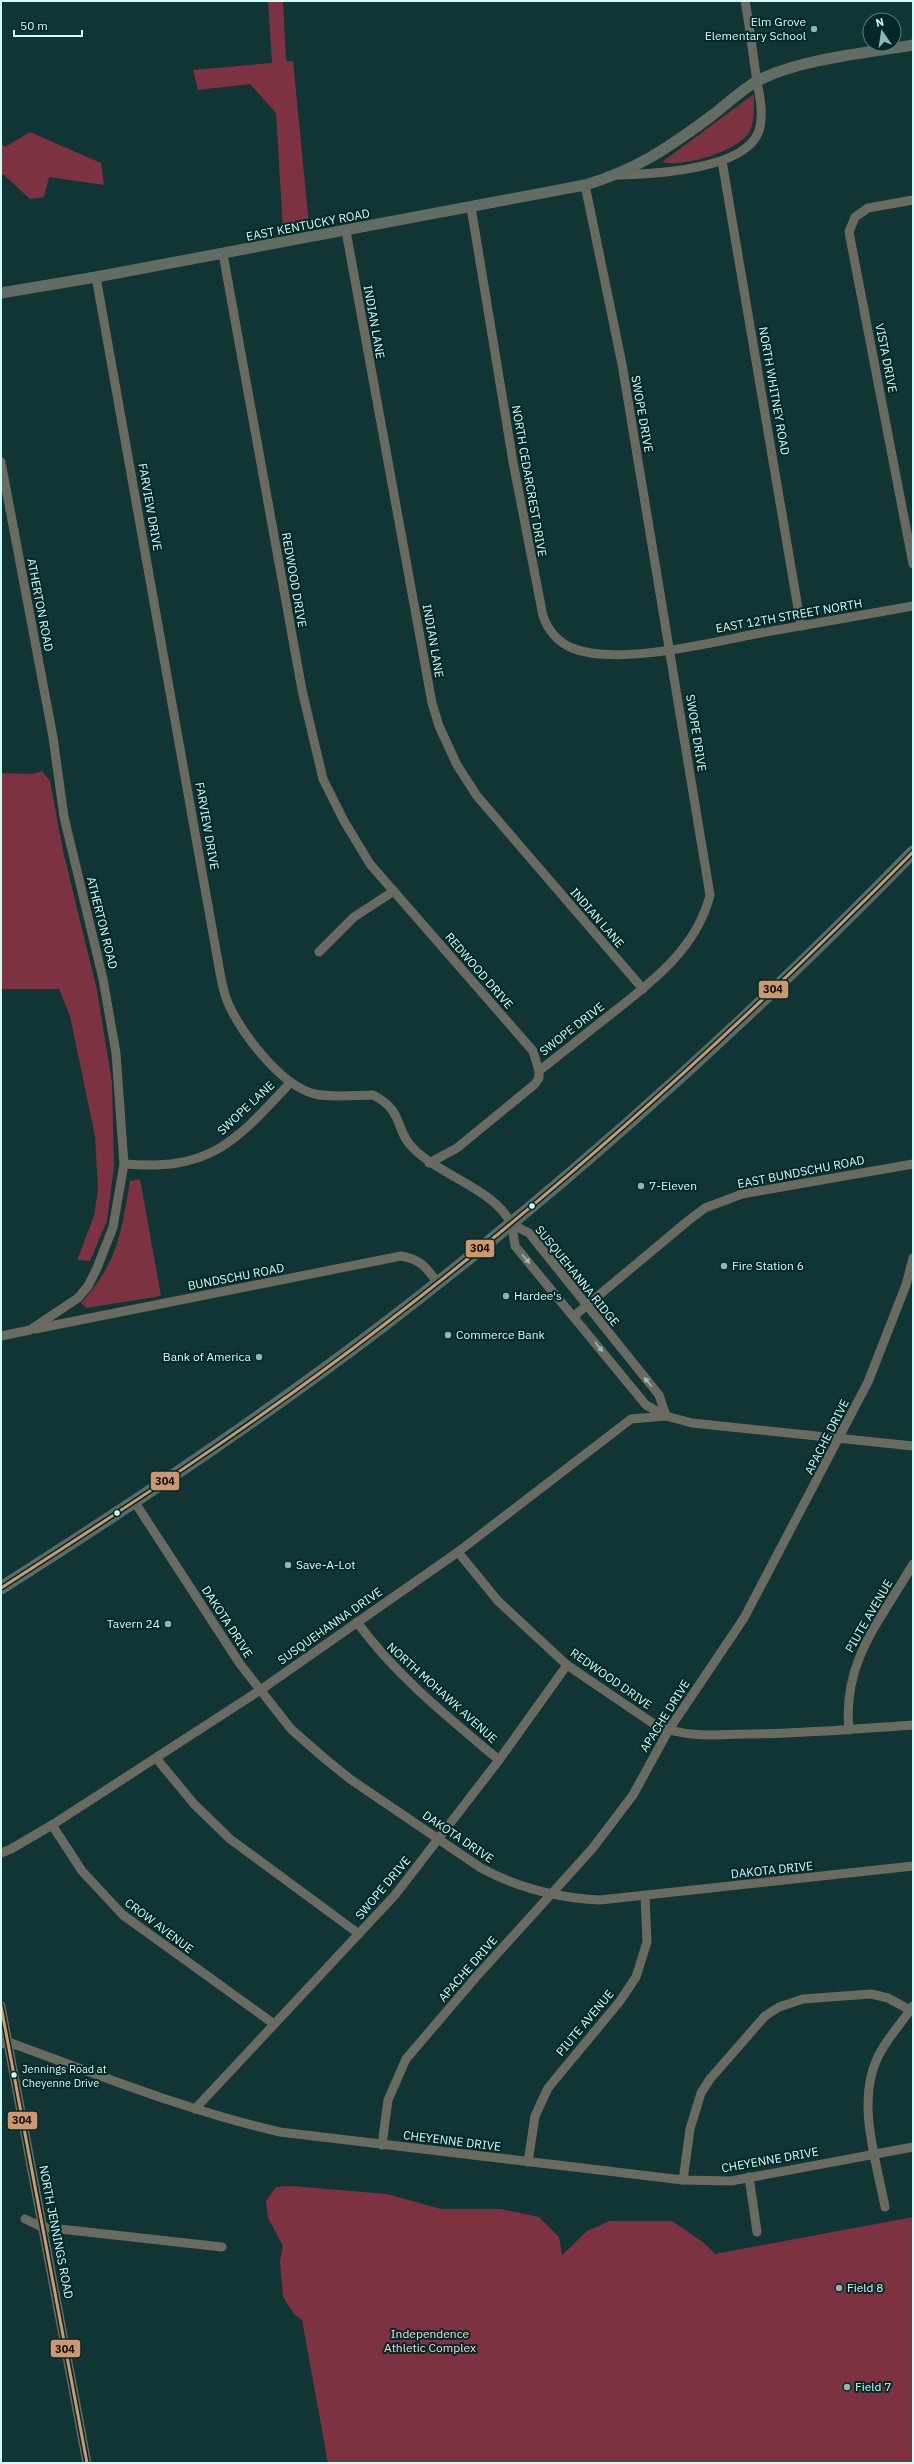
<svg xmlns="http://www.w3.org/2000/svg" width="914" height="2464" viewBox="0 0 914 2464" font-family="'IBM Plex Sans',sans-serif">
  <rect width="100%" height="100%" fill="#103534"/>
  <g fill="#7d3241">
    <path d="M268,1H283L286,61H293L309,225L283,230L276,113L250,84L198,90L193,70L272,63Z"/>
    <path d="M754,94C754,106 755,120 750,131C740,151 682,168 662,162Z"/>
    <path d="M30,132L101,163L104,185L49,177L44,197L30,199L4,175H1V143L5,147Z"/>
    <path d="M42,771L50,781L63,851L97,990L112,1083L114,1166L107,1221L90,1261L77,1260L94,1216L98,1190L95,1136L70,1016L59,989H1V773L32,774Z"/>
    <path d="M140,1179L161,1296L86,1308L81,1303C118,1262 121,1234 130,1181Z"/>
    <path d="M291,2186L387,2194L441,2209H501L539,2217L559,2237L562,2255L587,2231L610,2221H672L704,2243L715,2254L913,2217V2463H328L302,2320L294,2314L283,2297L280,2261L283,2246L268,2218L266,2201L276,2187Z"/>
  </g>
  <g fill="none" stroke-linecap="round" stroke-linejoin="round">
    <g stroke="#696b60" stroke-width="9">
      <path d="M722,161L801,626"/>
      <path d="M618,175C653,174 751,170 760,127C763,112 760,97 757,82C753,55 750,28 745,1"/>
      <path d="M913,200L868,208L855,217L849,232L913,564"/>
      <path d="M471,207L513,462L543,616C548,630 558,642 572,648C616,666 709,643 755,634C808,625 860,615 913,606"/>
      <path d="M346,231L432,703L439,726L457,765L477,796L643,989"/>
      <path d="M223,254L302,690L323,779L344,821L370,864L533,1051L539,1071"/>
      <path d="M96,277L220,973C222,983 224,994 228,1003C242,1034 281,1086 315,1094C333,1098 355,1095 373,1095C404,1110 395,1131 413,1148C440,1176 496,1190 511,1224C513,1230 514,1239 515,1246L646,1405L666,1416L692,1423L913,1446"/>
      <path d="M1,462L53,737L64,817L103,979L116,1053L124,1164L113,1227L97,1268L88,1286L78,1298L30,1330L1,1336"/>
      <path d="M319,952L354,917L394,891"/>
      <path d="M429,1163L457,1148L535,1084L539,1078V1071C563,1052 587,1033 611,1014C652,982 697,948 710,895L622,364L585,185"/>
      <path d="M124,1164C211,1171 234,1143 290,1083"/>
      <path d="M511,1224L529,1233L659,1395L666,1416"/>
      <path d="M574,1316L689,1220L705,1208L742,1194L913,1164"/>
      <path d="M35,1329L401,1256C420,1259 426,1267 437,1282"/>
      <path d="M134,1501L240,1664L291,1729L324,1758L350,1779L481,1868C518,1888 558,1898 600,1900L913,1866"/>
      <path d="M458,1552L498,1601L567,1665L654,1724C683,1738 714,1735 745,1734C801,1734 857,1729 913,1725"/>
      <path d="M357,1622C396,1676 449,1718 499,1760"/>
      <path d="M849,1730C842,1661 881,1620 913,1564"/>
      <path d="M156,1758L194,1804L230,1839L359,1934"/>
      <path d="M52,1825L82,1871L123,1915L274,2024"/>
      <path d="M1,1853L11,1849L52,1825L259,1691L458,1552L631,1419L666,1416"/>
      <path d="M1,2006L87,2463"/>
      <path d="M1,2044L8,2042C97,2074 187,2111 280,2132L683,2180L731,2181L913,2147"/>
      <path d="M195,2109L395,1895L499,1760L567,1665"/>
      <path d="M382,2145L388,2100L406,2059L476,1977L592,1849L633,1795L668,1731L744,1618L868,1382L906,1285L913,1258"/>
      <path d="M528,2162L535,2116L548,2088L620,2001L636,1977L647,1942L645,1896"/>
      <path d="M749,2177L757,2232"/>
      <path d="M683,2180L690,2129L701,2093L710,2079L765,2016L779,2007L803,1999L871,1994L888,1998L910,2010"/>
      <path d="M885,2207C876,2158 854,2098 881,2051C890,2035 903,2021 913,2006"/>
      <path d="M25,2219L42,2227L222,2247"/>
    </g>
    <path stroke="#626c63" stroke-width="11" d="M1,293L96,277L585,185C636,170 668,148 710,117C726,105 742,89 759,80C801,59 866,53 913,45"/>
    <path stroke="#5b6c67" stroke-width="13" d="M1,1588C132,1505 262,1418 385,1324C573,1180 748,1021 913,852"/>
    <defs>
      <g id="bus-1">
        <path d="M1,1588C132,1504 262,1419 385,1324C573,1180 747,1020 913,852"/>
        <path d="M1,2006L87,2463"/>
      </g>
    </defs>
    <use href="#bus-1" stroke="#032827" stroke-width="6"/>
    <use href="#bus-1" stroke="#cd976f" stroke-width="3"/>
  </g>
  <defs><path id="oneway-solid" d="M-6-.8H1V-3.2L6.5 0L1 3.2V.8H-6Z"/></defs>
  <g fill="#a0bcb5">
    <use href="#oneway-solid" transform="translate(526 1259) rotate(49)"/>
    <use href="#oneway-solid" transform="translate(599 1347) rotate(51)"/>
    <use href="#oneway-solid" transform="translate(648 1382) rotate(-130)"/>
  </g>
  <g fill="#8bb8b5" stroke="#032827" stroke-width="1.5">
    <circle cx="814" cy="29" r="4"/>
    <circle cx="641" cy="1186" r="4"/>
    <circle cx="724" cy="1266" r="4"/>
    <circle cx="506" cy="1296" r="4"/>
    <circle cx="448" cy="1335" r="4"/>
    <circle cx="259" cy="1357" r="4"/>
    <circle cx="288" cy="1565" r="4"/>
    <circle cx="168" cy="1624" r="4"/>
    <circle cx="839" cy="2288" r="4"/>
    <circle cx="847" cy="2387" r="4"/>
  </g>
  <g fill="#cdfefb" stroke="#032827" stroke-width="1.5">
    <circle cx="532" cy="1206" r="3.5"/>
    <circle cx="117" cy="1513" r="3.5"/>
    <circle cx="14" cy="2075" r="3.5"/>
  </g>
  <g text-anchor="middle" stroke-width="4" stroke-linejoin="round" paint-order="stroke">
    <g font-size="11" fill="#cdfefb" stroke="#032827" text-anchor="start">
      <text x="22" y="2073">Jennings Road at<tspan x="22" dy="14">Cheyenne Drive</tspan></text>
    </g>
    <g font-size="12" fill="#cdfefb" stroke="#032827" text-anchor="start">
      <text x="806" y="26" text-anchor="end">Elm Grove<tspan x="806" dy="14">Elementary School</tspan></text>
      <text x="649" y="1190">7-Eleven</text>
      <text x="732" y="1270">Fire Station 6</text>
      <text x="514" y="1300">Hardee's</text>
      <text x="456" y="1339">Commerce Bank</text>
      <text x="251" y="1361" text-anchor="end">Bank of America</text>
      <text x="296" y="1569">Save-A-Lot</text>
      <text x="160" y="1628" text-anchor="end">Tavern 24</text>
      <text x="847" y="2292">Field 8</text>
      <text x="855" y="2391">Field 7</text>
    </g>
    <g font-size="12" fill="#cdfefb" stroke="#032827">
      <text transform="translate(308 225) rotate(-11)" y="4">EAST KENTUCKY ROAD</text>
      <text transform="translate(374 322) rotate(80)" y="4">INDIAN LANE</text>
      <text transform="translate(886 358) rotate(79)" y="4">VISTA DRIVE</text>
      <text transform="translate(774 391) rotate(80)" y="4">NORTH WHITNEY ROAD</text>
      <text transform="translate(642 414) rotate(80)" y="4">SWOPE DRIVE</text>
      <text transform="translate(529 481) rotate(80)" y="4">NORTH CEDARCREST DRIVE</text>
      <text transform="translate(150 507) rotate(80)" y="4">FARVIEW DRIVE</text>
      <text transform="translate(294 580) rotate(80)" y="4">REDWOOD DRIVE</text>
      <text transform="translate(40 605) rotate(79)" y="4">ATHERTON ROAD</text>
      <text transform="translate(789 616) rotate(-10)" y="4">EAST 12TH STREET NORTH</text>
      <text transform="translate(433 641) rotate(80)" y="4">INDIAN LANE</text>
      <text transform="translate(696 733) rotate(81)" y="4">SWOPE DRIVE</text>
      <text transform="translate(207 826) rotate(80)" y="4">FARVIEW DRIVE</text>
      <text transform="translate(597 918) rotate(49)" y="4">INDIAN LANE</text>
      <text transform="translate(102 923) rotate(76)" y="4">ATHERTON ROAD</text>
      <text transform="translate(479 971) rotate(49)" y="4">REDWOOD DRIVE</text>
      <text transform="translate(572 1029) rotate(-38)" y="4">SWOPE DRIVE</text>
      <text transform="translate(246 1108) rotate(-43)" y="4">SWOPE LANE</text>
      <text transform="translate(801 1172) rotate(-11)" y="4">EAST BUNDSCHU ROAD</text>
      <text transform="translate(577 1276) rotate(51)" y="4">SUSQUEHANNA RIDGE</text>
      <text transform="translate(236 1277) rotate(-11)" y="4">BUNDSCHU ROAD</text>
      <text transform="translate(827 1437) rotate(-63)" y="4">APACHE DRIVE</text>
      <text transform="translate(869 1616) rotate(-60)" y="4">PIUTE AVENUE</text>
      <text transform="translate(227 1622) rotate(57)" y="4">DAKOTA DRIVE</text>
      <text transform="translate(330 1626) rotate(-35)" y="4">SUSQUEHANNA DRIVE</text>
      <text transform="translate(611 1679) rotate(35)" y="4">REDWOOD DRIVE</text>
      <text transform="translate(442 1693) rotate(42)" y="4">NORTH MOHAWK AVENUE</text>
      <text transform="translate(665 1716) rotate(-58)" y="4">APACHE DRIVE</text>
      <text transform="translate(458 1837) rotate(34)" y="4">DAKOTA DRIVE</text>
      <text transform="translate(772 1870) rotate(-6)" y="4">DAKOTA DRIVE</text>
      <text transform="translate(383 1888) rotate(-50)" y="4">SWOPE DRIVE</text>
      <text transform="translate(159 1926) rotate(37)" y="4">CROW AVENUE</text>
      <text transform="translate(468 1969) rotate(-49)" y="4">APACHE DRIVE</text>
      <text transform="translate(585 2023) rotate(-50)" y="4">PIUTE AVENUE</text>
      <text transform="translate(452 2141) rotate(7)" y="4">CHEYENNE DRIVE</text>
      <text transform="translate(770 2160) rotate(-10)" y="4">CHEYENNE DRIVE</text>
      <text transform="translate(56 2232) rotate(79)" y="4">NORTH JENNINGS ROAD</text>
    </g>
    <g font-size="12" fill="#fad7da" stroke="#032827">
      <text x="430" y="2338">Independence<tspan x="430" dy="14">Athletic Complex</tspan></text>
    </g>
  </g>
  <g stroke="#032827" stroke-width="1.5">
    <rect x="758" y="980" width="31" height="19" rx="4" fill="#cd976f"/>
    <rect x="465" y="1239" width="30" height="19" rx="4" fill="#cd976f"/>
    <rect x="150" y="1471" width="30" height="20" rx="4" fill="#cd976f"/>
    <rect x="7" y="2111" width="31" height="19" rx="4" fill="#cd976f"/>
    <rect x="50" y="2339" width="31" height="19" rx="4" fill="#cd976f"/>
  </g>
  <g font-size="11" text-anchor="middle" font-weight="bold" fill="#111">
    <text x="773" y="993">304</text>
    <text x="480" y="1252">304</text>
    <text x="165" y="1485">304</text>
    <text x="22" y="2124">304</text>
    <text x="65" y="2353">304</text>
  </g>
  <rect width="914" height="2464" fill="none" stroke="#cdfefb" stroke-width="4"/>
  <g transform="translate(882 32) rotate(347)"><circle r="19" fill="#032827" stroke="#547e7c"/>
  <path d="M0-3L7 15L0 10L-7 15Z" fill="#8bb8b5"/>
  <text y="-6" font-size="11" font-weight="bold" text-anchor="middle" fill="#cdfefb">N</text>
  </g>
  <path d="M14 30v6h68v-6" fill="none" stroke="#cdfefb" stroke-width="2"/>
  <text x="20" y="30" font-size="12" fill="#cdfefb" stroke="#032827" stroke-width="3" paint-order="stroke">50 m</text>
</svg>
